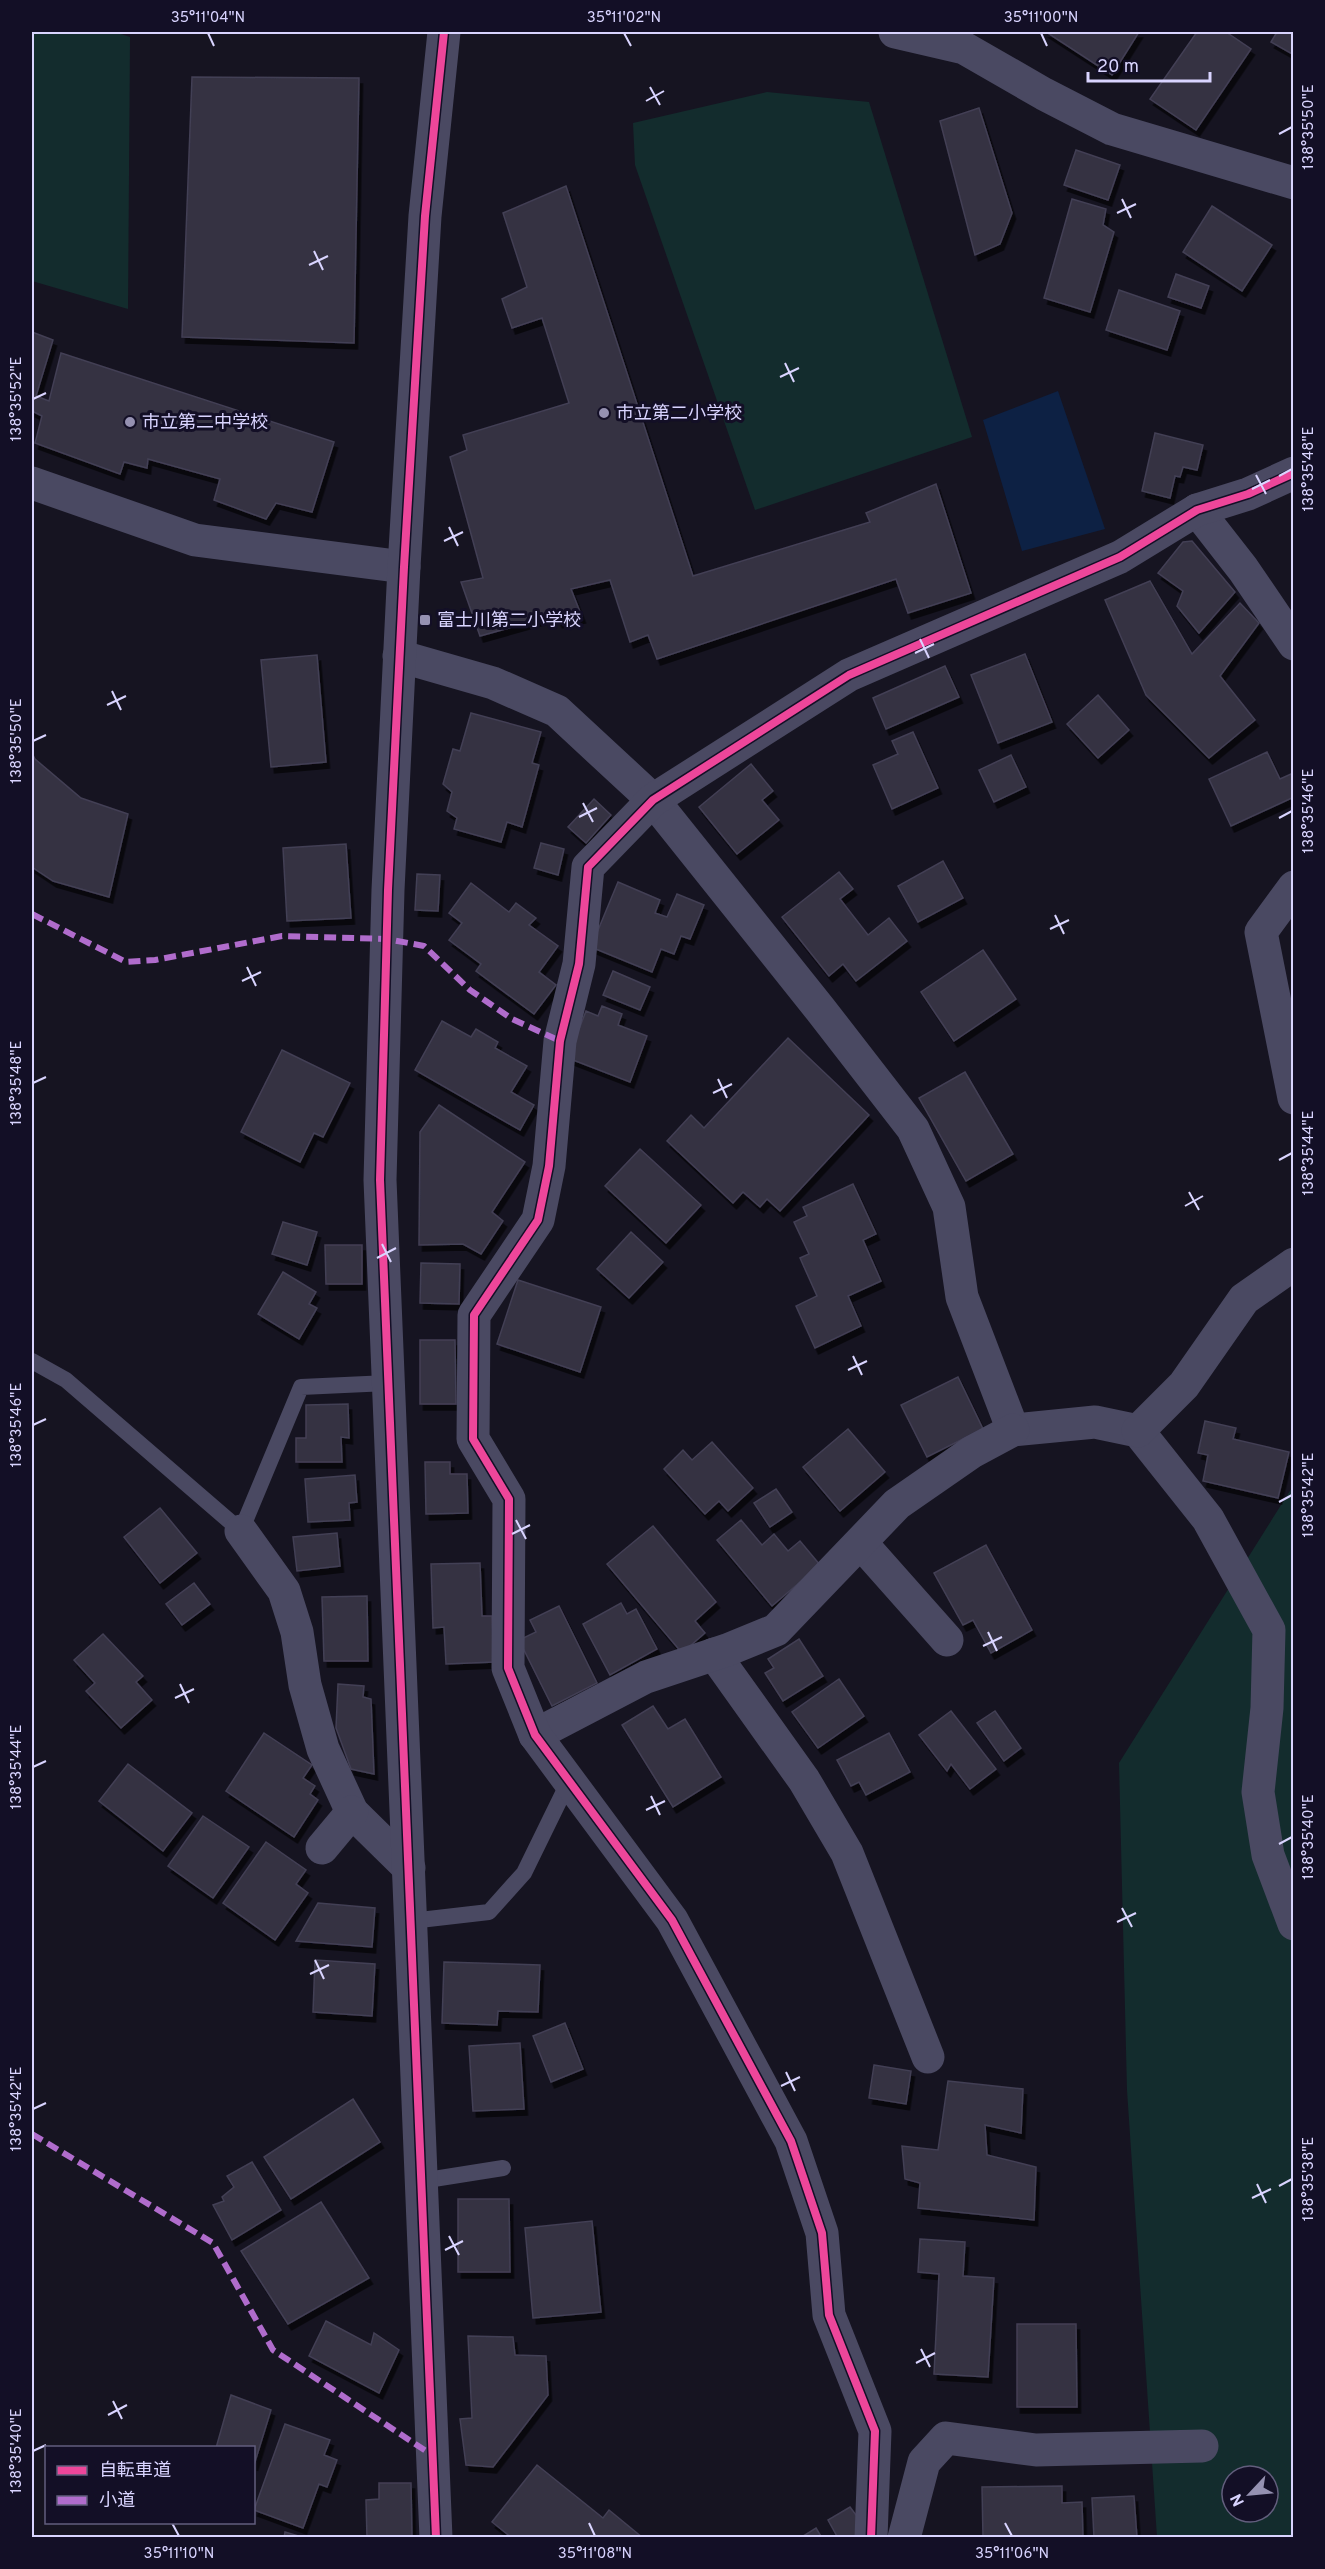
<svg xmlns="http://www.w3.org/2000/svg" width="1325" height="2569" viewBox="0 0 1325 2569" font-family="Overpass,'Noto Sans JP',sans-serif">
  <defs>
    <filter id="shadow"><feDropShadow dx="3.5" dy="6" stdDeviation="0" flood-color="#0009"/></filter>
  </defs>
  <rect width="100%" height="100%" fill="#161421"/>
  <g fill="#132c2d" fill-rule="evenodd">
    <path d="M32,32H115L130,37L128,309L32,281Z"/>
    <path d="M767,92L869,102L972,437L755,510L635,165L633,123Z"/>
    <path d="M1293,1486V2537H1157L1127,2090L1119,1763ZM1232,2476H1268V2512H1232Z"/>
  </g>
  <path fill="#0d2144" d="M1058,391L1105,529L1022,551L983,420Z"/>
  <g fill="#343243" stroke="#433f54" stroke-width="1.5" filter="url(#shadow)">
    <path d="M1046,32H1139L1112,75Z"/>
    <path d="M1197,32H1226L1251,49L1196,130L1150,99Z"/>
    <path d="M1277,32H1294V55L1271,42Z"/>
    <path d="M192,77L359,78L354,343L182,337Z"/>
    <path d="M979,108L1012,213L1000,244L975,255L940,121Z"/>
    <path d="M1076,150L1120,165L1108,200L1064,185Z"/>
    <path d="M566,186L693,576L870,522L866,513L936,484L971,593L908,613L896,579L657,659L648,635L630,642L610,580L571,589L582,617L559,622L555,615L480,636L461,582L483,578L450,457L467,450L463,435L569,403L542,318L512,328L502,299L527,287L503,213Z"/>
    <path d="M1072,199L1106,209L1103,225L1114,232L1090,312L1044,298Z"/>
    <path d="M1212,206L1272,245L1242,291L1183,252Z"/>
    <path d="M1176,274L1209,286L1201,308L1168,297Z"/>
    <path d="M1119,290L1180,311L1167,350L1106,330Z"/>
    <path d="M32,332L53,340L36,396L49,401L61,353L334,442L312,512L276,503L266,519L214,500L220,479L148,459L147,468L124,462L120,474L35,443L42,416L32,411Z"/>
    <path d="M1155,433L1203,445L1197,470L1183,467L1180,477L1175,476L1170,498L1142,491Z"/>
    <path d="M1192,541L1235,592L1199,633L1177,606L1183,591L1158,573L1183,542Z"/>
    <path d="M1150,581L1192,654L1240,603L1259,623L1220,676L1255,720L1209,758L1146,695L1105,600Z"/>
    <path d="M1025,654L1052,722L998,743L971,675Z"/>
    <path d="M317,655L326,762L271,767L261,660Z"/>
    <path d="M945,666L959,697L886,729L873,698Z"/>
    <path d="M1098,695L1129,730L1098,758L1067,724Z"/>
    <path d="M471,713L541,732L532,763L539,765L522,827L507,822L501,842L454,829L457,818L447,811L452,792L443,784L453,749L460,751Z"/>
    <path d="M913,732L938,788L892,809L873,765L898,754L892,741Z"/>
    <path d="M1267,752L1280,779L1291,774L1294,780V797L1231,826L1209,779Z"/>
    <path d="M32,753L35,759L81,798L128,814L109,897L53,881L32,867Z"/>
    <path d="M1011,755L1026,787L994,802L979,770Z"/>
    <path d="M751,764L773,791L762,800L779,820L737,854L699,807Z"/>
    <path d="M594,799L611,815L586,843L568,827Z"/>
    <path d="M541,843L564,849L558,875L534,868Z"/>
    <path d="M346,844L351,918L287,921L283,848Z"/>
    <path d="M943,861L963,898L918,922L898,886Z"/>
    <path d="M839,872L853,889L840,899L868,935L889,918L907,941L856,981L843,964L829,976L782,917Z"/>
    <path d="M417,874L440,875L438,911L415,910Z"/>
    <path d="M618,882L660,900L655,913L667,917L677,894L704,905L690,939L681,936L674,954L661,949L652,972L591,947Z"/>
    <path d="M471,883L509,912L516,903L536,918L529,925L558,946L539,972L556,985L534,1014L476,971L481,964L449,940L462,923L449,913Z"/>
    <path d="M983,950L1016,999L954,1041L921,992Z"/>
    <path d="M613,971L650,987L640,1010L603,995Z"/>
    <path d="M602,1006L622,1014L618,1025L647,1036L630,1082L568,1058L586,1011L598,1016Z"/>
    <path d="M442,1021L471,1037L476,1029L498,1042L495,1048L527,1066L511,1092L534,1105L520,1130L415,1070Z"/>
    <path d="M788,1038L869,1115L780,1211L767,1199L760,1207L743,1192L733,1203L667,1141L691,1115L704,1128Z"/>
    <path d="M282,1050L350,1083L323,1137L314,1133L300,1162L241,1132Z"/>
    <path d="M965,1072L1013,1154L966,1181L919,1098Z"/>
    <path d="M439,1105L525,1162L492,1212L503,1221L481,1254L463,1244L419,1245L420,1132Z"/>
    <path d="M640,1149L701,1205L666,1243L605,1186Z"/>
    <path d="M853,1184L876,1234L863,1240L881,1281L848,1296L861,1326L815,1348L796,1306L817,1296L800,1258L809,1254L794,1222L807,1216L803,1207Z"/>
    <path d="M283,1222L317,1232L307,1265L272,1254Z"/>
    <path d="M631,1232L663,1262L629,1298L597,1269Z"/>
    <path d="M325,1245H362V1284H326Z"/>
    <path d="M421,1263L460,1264L459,1304L420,1303Z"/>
    <path d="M283,1272L316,1292L309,1304L317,1308L299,1339L258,1314Z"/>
    <path d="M518,1280L601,1307L580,1372L497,1344Z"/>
    <path d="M420,1340H455L456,1404H420Z"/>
    <path d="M958,1377L983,1429L927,1457L901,1405Z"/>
    <path d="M348,1404L349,1438L341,1437L342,1462H296V1438H306V1405Z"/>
    <path d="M1205,1421L1236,1428L1233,1439L1289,1452L1278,1498L1203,1481L1208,1455L1198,1453Z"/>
    <path d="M848,1429L885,1472L840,1511L803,1467Z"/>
    <path d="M712,1442L753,1488L728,1511L719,1501L705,1514L664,1469L683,1450L692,1460Z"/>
    <path d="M425,1462H450V1474H467L468,1513L426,1514Z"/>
    <path d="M355,1475L357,1502L349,1503L350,1520L308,1522L305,1479Z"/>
    <path d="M776,1489L792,1512L770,1527L754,1503Z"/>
    <path d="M160,1508L197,1553L160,1583L124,1537Z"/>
    <path d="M741,1520L762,1545L774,1534L788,1551L800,1541L820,1565L772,1606L717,1540Z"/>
    <path d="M653,1526L716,1602L695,1621L705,1633L682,1653L607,1564Z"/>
    <path d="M337,1533L340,1566L297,1571L293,1537Z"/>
    <path d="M986,1545L1032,1630L991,1653L973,1620L963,1625L934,1573Z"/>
    <path d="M480,1563L482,1616H492L494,1662L446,1664L444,1627L433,1628L431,1564Z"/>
    <path d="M194,1583L210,1604L182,1625L166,1604Z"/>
    <path d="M367,1596L368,1661H324L322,1597Z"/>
    <path d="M621,1603L627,1614L636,1609L657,1649L610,1675L583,1624Z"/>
    <path d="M559,1606L597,1683L552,1706L519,1640L536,1632L530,1620Z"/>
    <path d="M103,1634L143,1676L136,1682L152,1700L121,1728L86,1691L95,1683L74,1660Z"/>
    <path d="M799,1639L823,1676L783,1701L765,1673L774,1668L768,1659Z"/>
    <path d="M839,1679L864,1716L818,1748L792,1712Z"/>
    <path d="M338,1684L364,1686L363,1697L371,1699L374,1774L351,1769L336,1728Z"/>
    <path d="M653,1706L668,1729L685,1719L721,1777L673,1807L622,1725Z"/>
    <path d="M951,1711L996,1769L970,1789L951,1764L947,1771L919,1735Z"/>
    <path d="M995,1711L1021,1748L1004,1761L977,1723Z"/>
    <path d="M264,1733L312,1765L303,1778L315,1786L310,1794L318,1800L294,1837L226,1791Z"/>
    <path d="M889,1733L910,1772L866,1795L859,1782L851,1786L837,1760Z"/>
    <path d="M128,1764L192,1813L163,1851L99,1801Z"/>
    <path d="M203,1816L249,1847L213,1898L168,1866Z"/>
    <path d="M266,1842L306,1870L296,1884L308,1893L275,1940L223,1903Z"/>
    <path d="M318,1903L375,1908L372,1947L296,1941Z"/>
    <path d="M315,1960L375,1964L372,2016L313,2012Z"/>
    <path d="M444,1962L540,1965L538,2012L498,2011L497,2025L442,2023Z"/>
    <path d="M565,2023L583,2069L551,2082L533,2036Z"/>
    <path d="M520,2043L524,2109L473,2111L469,2046Z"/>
    <path d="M874,2065L911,2071L906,2104L869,2098Z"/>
    <path d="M948,2081L1023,2089L1021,2133L985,2125L987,2155L1036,2167L1034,2220L918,2208L920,2183L905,2179L902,2146L938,2150Z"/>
    <path d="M353,2099L380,2142L291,2199L264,2157Z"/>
    <path d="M252,2162L281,2210L232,2240L213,2205L224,2201L222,2197L234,2187L227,2176Z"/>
    <path d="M458,2199H509L510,2272H458Z"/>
    <path d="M321,2202L369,2278L288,2324L241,2251Z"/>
    <path d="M592,2221L601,2312L533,2318L525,2228Z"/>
    <path d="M920,2239L965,2242L963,2276L994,2278L988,2377L934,2374L939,2274L918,2272Z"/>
    <path d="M326,2321L371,2345L374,2333L399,2350L379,2393L309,2356Z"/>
    <path d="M1017,2324H1076L1077,2407H1017Z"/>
    <path d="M468,2336L513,2337L515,2355L546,2356L548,2395L493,2467L466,2465L460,2419L472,2418Z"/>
    <path d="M231,2395L271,2410L254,2465V2448H216Z"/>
    <path d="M285,2424L330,2440L324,2455L337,2460L327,2487L319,2484L303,2528L254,2510Z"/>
    <path d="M537,2465L603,2518L609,2510L643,2538H512L492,2522Z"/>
    <path d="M379,2483H411L412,2538H367L366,2500L379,2499Z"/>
    <path d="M1062,2486V2503L1082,2502L1083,2538H983L982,2487Z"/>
    <path d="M1134,2496L1137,2538H1094L1092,2498Z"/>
    <path d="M850,2507L862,2523L863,2538H838L828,2520Z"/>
    <path d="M816,2528L822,2538H800Z"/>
    <path d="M285,2532L305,2538H284Z"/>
  </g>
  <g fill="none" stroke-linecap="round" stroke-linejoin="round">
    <g stroke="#4a4962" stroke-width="16">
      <path d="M32,1361L66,1380L241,1531L301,1387L388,1383"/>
      <path d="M411,1921L489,1912L524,1873L569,1781"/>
      <path d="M421,2181L503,2168"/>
    </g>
    <g stroke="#4a4962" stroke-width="33">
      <path d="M895,32L964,48L1044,94L1112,129L1294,183"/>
      <path d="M32,483L195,540L404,567"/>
      <path d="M1197,510L1243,569L1294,644"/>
      <path d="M399,656L493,683L557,711L653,800L820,1009L913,1129L949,1207L962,1297L1013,1430L1095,1422L1138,1431L1208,1519L1269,1630L1267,1708L1258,1792L1268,1855L1294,1924"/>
      <path d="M1294,887L1261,932L1294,1098"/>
      <path d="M1138,1431L1184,1385L1244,1299L1294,1264"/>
      <path d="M241,1531L284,1591L297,1632L305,1685L323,1749L352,1812L409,1868"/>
      <path d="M861,1543L947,1640"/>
      <path d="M714,1654L804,1780L847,1853L928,2057"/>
      <path d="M535,1735L646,1677L727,1650L776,1630L897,1504L972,1452L1013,1430"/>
      <path d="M322,1848L352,1812"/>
      <path d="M871,2538L875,2431L829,2315L822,2233L791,2141L672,1920L535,1735L508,1668L509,1499L473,1439L474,1315L538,1220L549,1166L560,1041L579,964L588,867L653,800L849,675L1120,557L1197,510L1248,494L1294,473"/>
      <path d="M904,2538L924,2462L946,2438L1036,2450L1202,2446"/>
    </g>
    <path stroke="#4a4962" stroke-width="33" d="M436,2538L380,1180L388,890L404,567L425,216L444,32"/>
    <g stroke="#b06ccc" stroke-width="6" stroke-dasharray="12 6" stroke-linecap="butt">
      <path d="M32,914L126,962L155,960L282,936L387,939L424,946L470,990L512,1019L560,1041"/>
      <path d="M32,2134L213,2243L273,2350L432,2455"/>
    </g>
    <defs>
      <g id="cycleway">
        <path d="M436,2538L380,1180L388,890L404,567L425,216L444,32"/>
        <path d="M871,2538L875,2431L829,2315L822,2233L791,2141L672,1920L535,1735L508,1668L509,1499L473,1439L474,1315L538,1220L549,1166L560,1041L579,964L588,867L653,800L849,675L1120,557L1197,510L1248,494L1294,473"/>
      </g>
    </defs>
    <use href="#cycleway" stroke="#130f26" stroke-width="11"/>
    <use href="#cycleway" stroke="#ed469a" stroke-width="8"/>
  </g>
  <path fill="none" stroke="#d9d4ff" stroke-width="2" d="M208,33L214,46M624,33L631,46M1041,33L1047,46M650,87L660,105M646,101L664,91M1279,134L1292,127M1122,199L1131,218M1117,213L1136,204M314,251L323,270M309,265L328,256M785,363L794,382M780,377L799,368M33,399L46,393M1256,475L1266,494M1279,476L1292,469M1252,489L1270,480M449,527L458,546M444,541L463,532M920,639L929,658M915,653L934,644M112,691L121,710M107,705L126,696M33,741L46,735M583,803L593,822M579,817L597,808M1279,818L1292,811M1055,915L1064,934M1050,929L1069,920M247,967L256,986M242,981L261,972M718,1079L727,1098M33,1083L46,1077M713,1093L732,1084M1279,1160L1292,1153M1189,1192L1199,1210M1185,1206L1203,1196M382,1244L391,1262M377,1258L396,1248M853,1356L862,1375M848,1370L867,1361M33,1425L46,1419M1279,1502L1292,1495M516,1520L526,1539M512,1534L530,1525M988,1632L997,1651M983,1646L1002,1637M180,1684L189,1703M175,1698L194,1689M33,1767L46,1761M651,1796L660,1815M646,1810L665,1801M1279,1844L1292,1837M1122,1908L1132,1927M1117,1922L1136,1913M315,1960L324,1979M310,1974L329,1965M786,2072L795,2091M781,2086L800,2077M33,2109L46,2103M1257,2184L1266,2203M1279,2186L1292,2179M1252,2198L1271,2189M449,2236L459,2255M445,2250L463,2241M921,2349L930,2367M916,2363L935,2353M113,2401L122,2419M108,2415L127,2405M33,2451L46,2445M172,2523L179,2536M589,2523L595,2536M1005,2523L1012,2536"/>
  <g fill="#9591b1" stroke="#130f26" stroke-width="2">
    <circle cx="604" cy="413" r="6"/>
    <circle cx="130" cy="422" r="6"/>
    <rect x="419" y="614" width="12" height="12" rx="3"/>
  </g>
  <g text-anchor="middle" stroke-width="6" stroke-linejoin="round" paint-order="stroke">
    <g font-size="18" fill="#d9d4ff" stroke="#130f26" text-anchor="start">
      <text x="616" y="419">市立第二小学校</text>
      <text x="142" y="428">市立第二中学校</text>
      <text x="437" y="626">富士川第二小学校</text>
    </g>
  </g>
  <rect width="1325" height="2569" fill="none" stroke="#130f26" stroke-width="66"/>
  <rect x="45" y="2446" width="210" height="78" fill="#130f26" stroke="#625e7d" stroke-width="1.5"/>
  <rect x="57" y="2466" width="30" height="9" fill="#ed469a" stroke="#625e7d" stroke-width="1.5"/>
  <text x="99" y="2476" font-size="18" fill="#d9d4ff">自転車道</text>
  <rect x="57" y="2496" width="30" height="9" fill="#b06ccc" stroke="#625e7d" stroke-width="1.5"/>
  <text x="99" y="2506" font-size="18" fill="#d9d4ff">小道</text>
  <g transform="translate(1250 2494) rotate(244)"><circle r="28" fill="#130f26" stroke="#625e7d" stroke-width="1.5"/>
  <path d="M0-4.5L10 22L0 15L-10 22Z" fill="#9591b1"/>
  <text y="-9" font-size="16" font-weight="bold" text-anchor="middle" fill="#d9d4ff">N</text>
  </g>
  <path d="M1088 72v9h122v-9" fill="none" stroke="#d9d4ff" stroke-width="3"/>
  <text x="1097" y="72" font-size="18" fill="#d9d4ff" stroke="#130f26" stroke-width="4.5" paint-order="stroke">20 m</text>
  <rect x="33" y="33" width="1259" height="2503" fill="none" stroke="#d9d4ff" stroke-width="2"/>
  <g font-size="15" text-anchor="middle" fill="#d9d4ff">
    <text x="208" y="22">35°11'04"N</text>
    <text x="624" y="22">35°11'02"N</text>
    <text x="1041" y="22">35°11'00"N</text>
    <text transform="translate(1308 127) rotate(-90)" y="5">138°35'50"E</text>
    <text transform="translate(16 399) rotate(-90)" y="5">138°35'52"E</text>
    <text transform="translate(1308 469) rotate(-90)" y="5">138°35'48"E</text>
    <text transform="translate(16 741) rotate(-90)" y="5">138°35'50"E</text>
    <text transform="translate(1308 811) rotate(-90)" y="5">138°35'46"E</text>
    <text transform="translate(16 1083) rotate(-90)" y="5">138°35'48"E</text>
    <text transform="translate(1308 1153) rotate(-90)" y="5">138°35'44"E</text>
    <text transform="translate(16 1425) rotate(-90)" y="5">138°35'46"E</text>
    <text transform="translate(1308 1495) rotate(-90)" y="5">138°35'42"E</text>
    <text transform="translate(16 1767) rotate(-90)" y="5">138°35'44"E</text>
    <text transform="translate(1308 1837) rotate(-90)" y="5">138°35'40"E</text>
    <text transform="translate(16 2109) rotate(-90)" y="5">138°35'42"E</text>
    <text transform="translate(1308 2179) rotate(-90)" y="5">138°35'38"E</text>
    <text transform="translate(16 2451) rotate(-90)" y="5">138°35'40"E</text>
    <text x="179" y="2558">35°11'10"N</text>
    <text x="595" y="2558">35°11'08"N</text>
    <text x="1012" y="2558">35°11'06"N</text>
  </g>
</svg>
